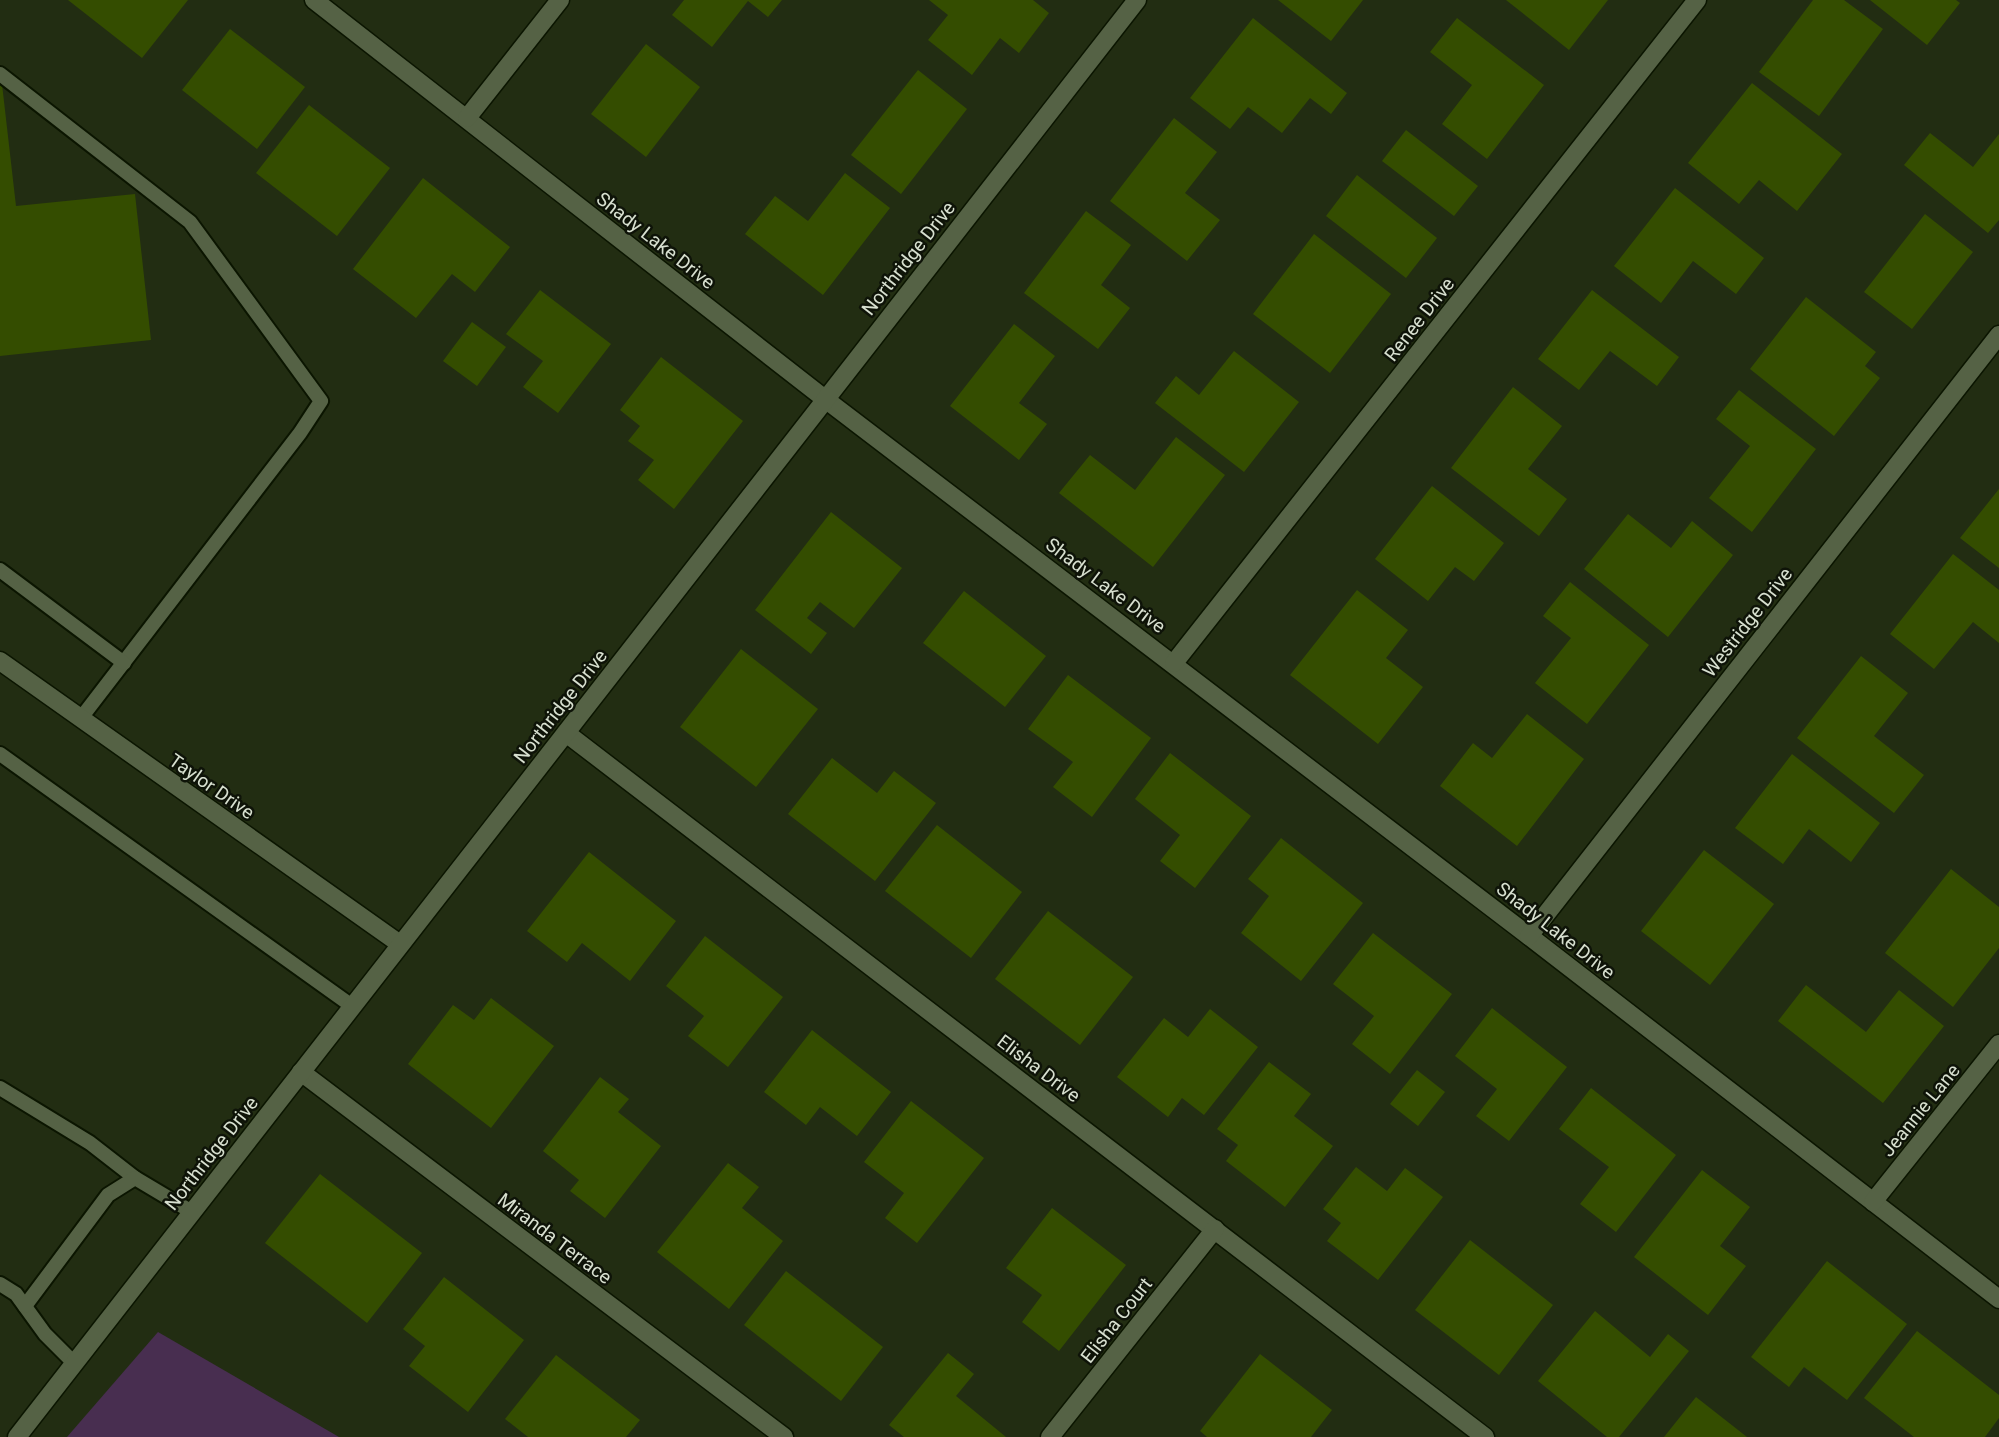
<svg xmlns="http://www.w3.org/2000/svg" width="1999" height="1437" viewBox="0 0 1999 1437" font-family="Roboto,sans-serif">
  <rect width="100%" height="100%" fill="#222d12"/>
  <path fill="#482e50" d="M158,1332L339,1437H67Z"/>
  <g fill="#344d00">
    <path d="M68,0H188L142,58Z"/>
    <path d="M684,0H782L768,17L748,1L712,47L672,15Z"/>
    <path d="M929,0H1033L1049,13L1019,53L1000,38L972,75L928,40L948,15Z"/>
    <path d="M1278,0H1363L1331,41Z"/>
    <path d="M1506,0H1608L1569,50Z"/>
    <path d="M1813,0H1844L1883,29L1819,116L1759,72Z"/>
    <path d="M1870,0H1956L1960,3L1927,45Z"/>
    <path d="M1253,18L1347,93L1331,114L1310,98L1282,133L1248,107L1230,129L1190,98Z"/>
    <path d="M1457,18L1544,85L1487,159L1442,124L1472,85L1430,52Z"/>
    <path d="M230,29L305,87L257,149L182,90Z"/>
    <path d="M646,44L700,87L646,157L591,114Z"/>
    <path d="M918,70L967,109L901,194L851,155Z"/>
    <path d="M1752,83L1842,154L1797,211L1759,180L1739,204L1688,163Z"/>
    <path d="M0,84H2L16,206L135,194L151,340L0,356Z"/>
    <path d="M309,105L390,168L337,236L256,173Z"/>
    <path d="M1174,118L1217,152L1185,193L1220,220L1187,261L1110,201Z"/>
    <path d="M1406,130L1478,186L1454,216L1382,161Z"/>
    <path d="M1930,133L1973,167L1999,134V220L1988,233L1904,165Z"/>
    <path d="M845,173L890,208L823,295L745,234L775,196L808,221Z"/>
    <path d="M1357,175L1437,238L1406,278L1326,216Z"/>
    <path d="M423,178L510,247L475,292L452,274L416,318L353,269Z"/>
    <path d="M1675,188L1764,258L1736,294L1693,261L1661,303L1614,266Z"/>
    <path d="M1086,211L1131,245L1101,285L1130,308L1098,349L1024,293Z"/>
    <path d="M1925,214L1973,252L1912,329L1864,292Z"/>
    <path d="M1314,234L1391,294L1330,373L1253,314Z"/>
    <path d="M540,290L611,344L558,413L523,387L543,361L506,334Z"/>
    <path d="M1592,290L1679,357L1657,386L1610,351L1579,390L1538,359Z"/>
    <path d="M1806,297L1876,352L1865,366L1880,378L1834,436L1750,369Z"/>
    <path d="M472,322L506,347L477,386L443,361Z"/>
    <path d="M1014,324L1055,356L1019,403L1047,424L1019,460L950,406Z"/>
    <path d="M1234,351L1299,402L1244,472L1155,403L1176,376L1199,395Z"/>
    <path d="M661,357L743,421L674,509L638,480L654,460L628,441L640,426L620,410Z"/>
    <path d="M1513,387L1562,426L1528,469L1567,499L1539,536L1451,468Z"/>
    <path d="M1739,390L1816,449L1752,532L1709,498L1750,446L1716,419Z"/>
    <path d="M1176,437L1225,475L1153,567L1059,493L1090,455L1135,490Z"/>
    <path d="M1432,486L1504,543L1474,581L1455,567L1428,601L1375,559Z"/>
    <path d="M1999,489V568L1960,538Z"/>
    <path d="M831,512L902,568L854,628L820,602L807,618L827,633L811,654L755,610Z"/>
    <path d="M1628,514L1671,548L1692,521L1733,555L1668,637L1584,569Z"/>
    <path d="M1953,554L1999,590V643L1973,622L1934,669L1890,634Z"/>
    <path d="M1570,582L1649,645L1587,724L1535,683L1571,638L1543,616Z"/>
    <path d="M1357,590L1408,630L1386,658L1423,687L1378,744L1290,675Z"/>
    <path d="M964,591L1046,656L1005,707L923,643Z"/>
    <path d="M741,649L818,709L756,787L680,727Z"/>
    <path d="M1861,656L1908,693L1874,736L1924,775L1894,813L1797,738Z"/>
    <path d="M1068,675L1151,738L1092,817L1053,787L1073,762L1028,729Z"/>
    <path d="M1527,714L1584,759L1517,846L1440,786L1473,743L1492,758Z"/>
    <path d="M1170,753L1251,816L1195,888L1160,861L1180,835L1135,799Z"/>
    <path d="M1792,754L1880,823L1851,862L1809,829L1783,864L1735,828Z"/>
    <path d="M832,758L877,793L894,771L936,803L875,881L788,814Z"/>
    <path d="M937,825L1022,892L971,958L885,891Z"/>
    <path d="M1281,838L1363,903L1301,981L1241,933L1269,896L1248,879Z"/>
    <path d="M1704,850L1774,904L1710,985L1641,931Z"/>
    <path d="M589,852L676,921L630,981L582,943L567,962L527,931Z"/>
    <path d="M1951,869L1999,907V948L1953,1007L1885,953Z"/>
    <path d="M1048,911L1133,977L1080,1045L995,979Z"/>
    <path d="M1373,933L1452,994L1390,1074L1352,1044L1374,1016L1333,984Z"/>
    <path d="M705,936L783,997L728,1067L688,1036L704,1016L666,986Z"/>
    <path d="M1806,985L1866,1032L1899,990L1944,1026L1883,1103L1778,1021Z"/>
    <path d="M491,998L554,1046L491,1128L408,1064L453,1005L474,1020Z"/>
    <path d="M1492,1008L1567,1067L1509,1141L1476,1116L1497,1089L1455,1056Z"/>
    <path d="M1210,1009L1258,1047L1204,1115L1182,1098L1168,1117L1117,1077L1164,1018L1188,1037Z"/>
    <path d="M812,1030L891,1092L857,1136L820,1107L806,1125L764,1092Z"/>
    <path d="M1269,1062L1311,1094L1294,1116L1333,1146L1285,1207L1226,1161L1238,1145L1217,1129Z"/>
    <path d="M1417,1070L1445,1092L1418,1126L1390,1104Z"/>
    <path d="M600,1077L629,1099L618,1112L661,1146L605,1218L570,1191L579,1180L543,1151Z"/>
    <path d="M1591,1088L1676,1155L1616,1232L1580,1204L1609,1167L1559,1129Z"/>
    <path d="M911,1101L984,1158L917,1243L885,1218L904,1193L864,1162Z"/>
    <path d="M728,1163L759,1187L742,1208L783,1241L729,1309L657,1252Z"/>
    <path d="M1356,1167L1387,1191L1405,1168L1443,1197L1378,1280L1327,1241L1341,1223L1323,1209Z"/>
    <path d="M1702,1170L1750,1207L1720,1246L1746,1266L1708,1315L1634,1257Z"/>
    <path d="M320,1174L422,1253L367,1323L265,1243Z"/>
    <path d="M1052,1208L1126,1265L1059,1351L1022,1322L1042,1295L1006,1268Z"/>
    <path d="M1470,1240L1553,1305L1499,1375L1415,1310Z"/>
    <path d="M1827,1261L1907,1324L1847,1400L1804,1367L1789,1387L1751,1357Z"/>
    <path d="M786,1271L883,1347L841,1401L744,1325Z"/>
    <path d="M444,1277L524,1340L468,1412L409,1366L425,1346L403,1329Z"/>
    <path d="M1595,1311L1650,1357L1668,1334L1689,1351L1619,1437H1607L1538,1381Z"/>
    <path d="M1917,1331L1999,1395V1418L1985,1437H1914L1864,1398Z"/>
    <path d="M948,1353L974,1374L956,1396L1006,1437H904L889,1425Z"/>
    <path d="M1260,1354L1332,1410L1311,1437H1207L1200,1431Z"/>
    <path d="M556,1355L640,1420L626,1437H528L505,1419Z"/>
    <path d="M1696,1397L1747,1437H1664Z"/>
  </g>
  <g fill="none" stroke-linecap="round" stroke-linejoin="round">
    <defs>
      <g id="lane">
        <path d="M0,74L190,222L321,401L300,433L81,718"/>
        <path d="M0,570L124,663"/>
        <path d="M0,754L352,1006"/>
        <path d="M0,1088L90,1143L135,1178"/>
        <path d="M0,1284L16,1294L45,1334L74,1363"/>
        <path d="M25,1306L108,1195L135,1178L192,1212"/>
      </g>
      <g id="street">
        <path d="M314,0L825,399L1529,936L1999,1299"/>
        <path d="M467,118L560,0"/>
        <path d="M0,661L400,944"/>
        <path d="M1174,663L1697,0"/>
        <path d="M566,733L1485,1437"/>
        <path d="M1529,936L1999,335"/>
        <path d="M301,1072L784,1437"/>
        <path d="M1873,1202L1999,1044"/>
        <path d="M17,1437L1137,0"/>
        <path d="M1050,1437L1215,1229"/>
      </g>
    </defs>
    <use href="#lane" stroke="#0b1500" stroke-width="18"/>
    <use href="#street" stroke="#0b1500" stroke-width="21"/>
    <use href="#lane" stroke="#556245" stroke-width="14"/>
    <use href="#street" stroke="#556245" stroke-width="18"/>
  </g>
  <g text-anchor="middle" stroke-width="5" stroke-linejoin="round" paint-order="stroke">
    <g font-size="19" fill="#d8e0d0" stroke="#0e1308">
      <text transform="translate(656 240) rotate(38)" y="7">Shady Lake Drive</text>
      <text transform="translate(908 258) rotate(-52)" y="7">Northridge Drive</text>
      <text transform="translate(1419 319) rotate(-52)" y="7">Renee Drive</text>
      <text transform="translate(1106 585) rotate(37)" y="7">Shady Lake Drive</text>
      <text transform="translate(1747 622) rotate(-52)" y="7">Westridge Drive</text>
      <text transform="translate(560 706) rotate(-52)" y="7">Northridge Drive</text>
      <text transform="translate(212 786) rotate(35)" y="7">Taylor Drive</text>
      <text transform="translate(1556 930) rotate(38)" y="7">Shady Lake Drive</text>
      <text transform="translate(1039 1068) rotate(37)" y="7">Elisha Drive</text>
      <text transform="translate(1920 1110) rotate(-51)" y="7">Jeannie Lane</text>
      <text transform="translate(211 1153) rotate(-52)" y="7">Northridge Drive</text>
      <text transform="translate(555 1238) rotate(37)" y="7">Miranda Terrace</text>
      <text transform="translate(1116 1320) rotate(-52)" y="7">Elisha Court</text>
    </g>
  </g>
</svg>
